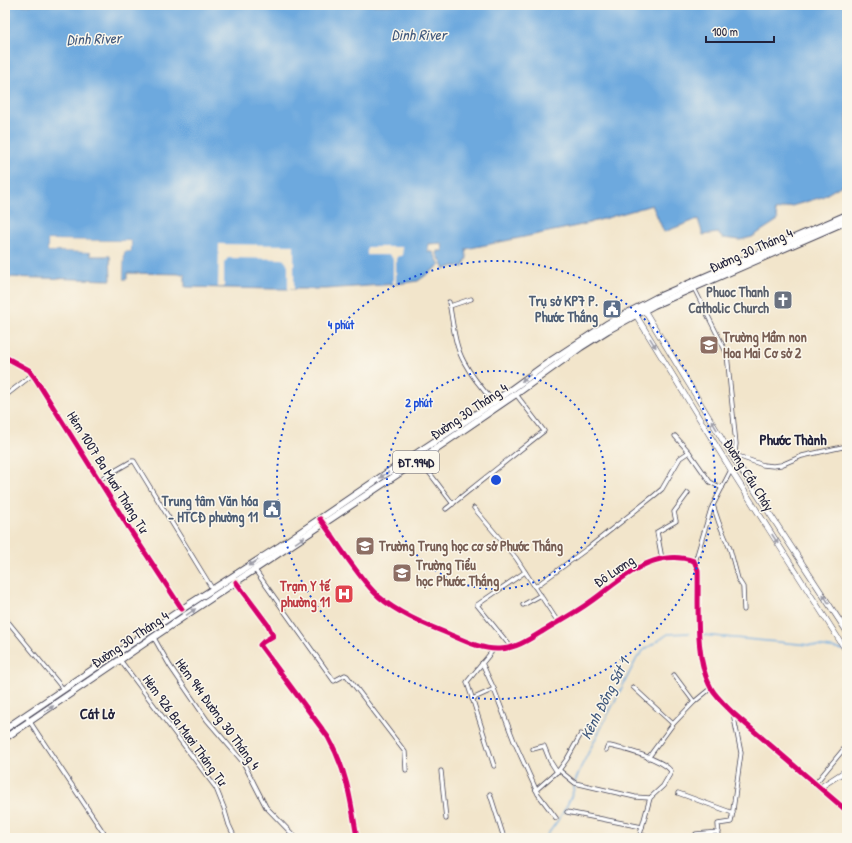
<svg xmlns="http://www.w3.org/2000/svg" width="852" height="843" viewBox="0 0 852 843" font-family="'Patrick Hand',sans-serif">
  <rect width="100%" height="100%" fill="#fbf7ec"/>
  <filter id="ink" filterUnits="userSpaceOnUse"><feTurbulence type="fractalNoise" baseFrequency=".025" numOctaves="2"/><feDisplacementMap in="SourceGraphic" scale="8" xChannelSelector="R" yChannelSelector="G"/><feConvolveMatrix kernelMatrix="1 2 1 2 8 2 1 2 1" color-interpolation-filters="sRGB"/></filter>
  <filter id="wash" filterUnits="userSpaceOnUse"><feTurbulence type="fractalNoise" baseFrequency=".012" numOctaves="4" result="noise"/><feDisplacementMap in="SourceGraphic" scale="16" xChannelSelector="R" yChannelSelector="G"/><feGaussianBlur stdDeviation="0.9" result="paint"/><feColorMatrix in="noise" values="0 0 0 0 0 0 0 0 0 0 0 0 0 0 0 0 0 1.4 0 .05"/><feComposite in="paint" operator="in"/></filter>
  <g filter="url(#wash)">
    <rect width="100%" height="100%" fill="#f2e5cb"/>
    <path fill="#6da9de" stroke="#48668c" d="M5,5H847V182L822,197L775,211L778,220L752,237L740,240L722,238L718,233L703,235L698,219L664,232L652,205L582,225L466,249L467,258L463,267L455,266L445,269L437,254L438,251H443L442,243L428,244V252H433L440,265L418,281L396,284L326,289H272L185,287V274L127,273V279H123L124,252L131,251V241L48,240V251L90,252L91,256H110L111,280L5,277Z"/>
    <g fill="#f2e5cb">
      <path d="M48,240L131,241V251L124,252L123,279H121L122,252L123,250H129V243L50,242V249L91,250L92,252L48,251Z"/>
      <path d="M219,244L294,245V289H288V265L283,259L228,258L224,263V287H218Z"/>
      <path d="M367,247H403L402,256H398L396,259V284H393V259L390,255H367Z"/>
    </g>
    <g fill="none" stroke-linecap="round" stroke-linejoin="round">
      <g stroke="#6da9de" stroke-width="1.5">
        <path d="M702,635L810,645L844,650"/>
        <path d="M575,782L581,767L637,658L644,650L668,634L689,633"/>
        <path d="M545,838C557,822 570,805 575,785"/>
      </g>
    </g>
  </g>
  <g filter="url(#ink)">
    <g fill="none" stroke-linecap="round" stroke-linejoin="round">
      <defs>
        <g id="minor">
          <path d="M694,288L727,354L736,444L734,459"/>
          <path d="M449,302C453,322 454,344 464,362C472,377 483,390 494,402"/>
          <path d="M450,306L471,299"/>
          <path d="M5,357L29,370L35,378L129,528L182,609"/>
          <path d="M5,396L32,375"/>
          <path d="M675,436L689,452"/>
          <path d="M735,455L763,465L773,466L781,465L802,456L847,446"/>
          <path d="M419,459L453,504"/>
          <path d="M99,480L132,461H134L213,590"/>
          <path d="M713,505L719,523L730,549L738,579L743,587L744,610"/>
          <path d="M474,508L516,558L558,622"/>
          <path d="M446,509L544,431L515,393"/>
          <path d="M662,559L657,532L676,521L674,512L688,493"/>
          <path d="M695,562L711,509L731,470"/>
          <path d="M255,570L334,681L345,675L347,676L405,752L406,770"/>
          <path d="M236,582L268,625L273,636L263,642L260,645L328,737C347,771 351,801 357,838"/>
          <path d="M535,587L588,548L655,495L662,489L680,458L689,452L710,482L722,488"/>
          <path d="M523,605L541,595"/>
          <path d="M5,618L64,690"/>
          <path d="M154,638L170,666L207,720L243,762L266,807L296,838"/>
          <path d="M511,647L477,605L525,572"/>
          <path d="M494,649L467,682L494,766"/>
          <path d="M120,660L216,788L224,808L229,825L235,838"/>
          <path d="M482,663L494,689"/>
          <path d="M674,675L694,702"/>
          <path d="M633,687L673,724"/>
          <path d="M472,699L494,689L514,741L538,794L556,818"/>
          <path d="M26,716L107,838"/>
          <path d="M533,749L544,746L550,761L557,772"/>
          <path d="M606,750L608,746H610C625,749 662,759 671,771L670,774L663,786L650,798L639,838"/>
          <path d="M648,758L673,724L694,702L711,688"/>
          <path d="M559,770L575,783L635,797L650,798"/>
          <path d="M441,771L446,819"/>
          <path d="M815,784L847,745"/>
          <path d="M536,790L559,770L567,759L581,734"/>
          <path d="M678,793L733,813"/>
          <path d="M490,794L504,838"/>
          <path d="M567,812L642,827"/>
          <path d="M696,834L719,832"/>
          <path d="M640,835L652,838"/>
          <path d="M719,838L718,824L731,822L732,817L741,753L733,713"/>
        </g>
        <path id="tertiary" d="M322,523C340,546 354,573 375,593C394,610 420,623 443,632C460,638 480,649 498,649C514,649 530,639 543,631C558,622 574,613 589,602C620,581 653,546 694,561L698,570C699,604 694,658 711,688C716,697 725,705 733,713L847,811"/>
        <g id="secondary">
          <path d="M643,308L734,459L847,632"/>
          <path d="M634,312L731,470L847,652"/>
          <path d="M819,788L847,770"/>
        </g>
        <g id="primary">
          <path d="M5,729L182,609L280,546L381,477L494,402L552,360L607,324L656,298L847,215"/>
          <path d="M5,738L186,615L434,450L516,394L581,347L608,330L654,305L847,221"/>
        </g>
      </defs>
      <use href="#minor" stroke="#413f51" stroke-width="5"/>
      <use href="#tertiary" stroke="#413f51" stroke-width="6"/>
      <use href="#secondary" stroke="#413f51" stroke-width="6"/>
      <use href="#primary" stroke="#413f51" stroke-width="8"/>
      <use href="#minor" stroke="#fff" stroke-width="3.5"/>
      <use href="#tertiary" stroke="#fff" stroke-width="4.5"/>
      <use href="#secondary" stroke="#fff" stroke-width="5"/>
      <use href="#primary" stroke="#fff" stroke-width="6"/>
      <defs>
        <g id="cycleway">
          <path d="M5,357L29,370L35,378L129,528L182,609"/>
          <path d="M320,519C338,543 353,570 374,592C391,610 421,623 444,632C461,639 481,650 499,649C515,649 530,639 543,631C559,621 575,613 590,602C620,581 653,546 694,561L698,570C699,604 694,658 711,688C716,697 725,705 733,713L847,811"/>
          <path d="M236,582L268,625L273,636L263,642L260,645L328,737C347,771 351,801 357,838"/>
        </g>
      </defs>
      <use href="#cycleway" stroke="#fbf7ec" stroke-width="8"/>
      <use href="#cycleway" stroke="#d6006c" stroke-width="5"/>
    </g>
    <defs><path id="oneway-solid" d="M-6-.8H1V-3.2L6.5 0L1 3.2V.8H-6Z"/></defs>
    <g fill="#9c9ca7">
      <use href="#oneway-solid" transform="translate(653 343) rotate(58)"/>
      <use href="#oneway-solid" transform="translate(526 378) rotate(143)"/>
      <use href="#oneway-solid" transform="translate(714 425) rotate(-121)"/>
      <use href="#oneway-solid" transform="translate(384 475) rotate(146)"/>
      <use href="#oneway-solid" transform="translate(775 539) rotate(57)"/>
      <use href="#oneway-solid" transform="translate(300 540) rotate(-34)"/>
      <use href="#oneway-solid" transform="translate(253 563) rotate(148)"/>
      <use href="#oneway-solid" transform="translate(826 599) rotate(-123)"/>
      <use href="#oneway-solid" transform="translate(191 612) rotate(-34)"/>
      <use href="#oneway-solid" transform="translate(49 709) rotate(-34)"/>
    </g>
  </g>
  <g fill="none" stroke="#1d4ed8" stroke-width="2" stroke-dasharray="2 4">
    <circle cx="496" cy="480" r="109"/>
    <circle cx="496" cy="480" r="219"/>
  </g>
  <defs>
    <symbol id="church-square" viewBox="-11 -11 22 22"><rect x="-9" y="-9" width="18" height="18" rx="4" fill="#6b7280" stroke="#fbf7ec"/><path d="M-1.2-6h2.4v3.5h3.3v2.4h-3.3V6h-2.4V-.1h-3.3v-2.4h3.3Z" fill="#fff"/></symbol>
    <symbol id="civic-square" viewBox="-11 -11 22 22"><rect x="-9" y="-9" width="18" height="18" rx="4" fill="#5c6f8a" stroke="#fbf7ec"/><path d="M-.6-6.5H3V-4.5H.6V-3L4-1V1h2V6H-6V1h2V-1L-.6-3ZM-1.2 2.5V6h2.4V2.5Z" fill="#fff"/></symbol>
    <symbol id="school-square" viewBox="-11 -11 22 22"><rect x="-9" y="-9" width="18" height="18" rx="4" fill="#8d6e63" stroke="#fbf7ec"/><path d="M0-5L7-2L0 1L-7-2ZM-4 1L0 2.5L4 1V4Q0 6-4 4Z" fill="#fff"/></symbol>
    <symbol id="hospital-square" viewBox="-11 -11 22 22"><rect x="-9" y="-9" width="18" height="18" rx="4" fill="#e0444e" stroke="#fbf7ec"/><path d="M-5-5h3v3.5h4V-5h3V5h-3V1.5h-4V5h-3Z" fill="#fff"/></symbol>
  </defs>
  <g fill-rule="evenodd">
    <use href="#church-square" x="772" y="289" width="22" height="22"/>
    <use href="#civic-square" x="601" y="298" width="22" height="22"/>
    <use href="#school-square" x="698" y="334" width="22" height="22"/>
    <use href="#civic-square" x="261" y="498" width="22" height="22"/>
    <use href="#school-square" x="354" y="535" width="22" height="22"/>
    <use href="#school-square" x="391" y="562" width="22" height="22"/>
    <use href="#hospital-square" x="333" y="583" width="22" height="22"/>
  </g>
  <g text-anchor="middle" stroke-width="3" stroke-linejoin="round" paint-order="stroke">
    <rect fill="#fbf7ec" stroke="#636270" stroke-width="1" x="393" y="451" width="46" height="22" rx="3"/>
    <g font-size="13" font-weight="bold" fill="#22223b">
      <text x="416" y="467">ĐT.994D</text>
    </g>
    <g font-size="14" fill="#22223b" stroke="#fbf7ec">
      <text transform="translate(751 250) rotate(-24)" y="5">Đường 30 Tháng 4</text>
      <text transform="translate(469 411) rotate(-34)" y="5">Đường 30 Tháng 4</text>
      <text transform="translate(108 472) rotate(58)" y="5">Hẻm 1007 Ba Mươi Tháng Tư</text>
      <text transform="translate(749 475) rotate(58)" y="5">Đường Cầu Cháy</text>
      <text transform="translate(614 571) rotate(-34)" y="5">Đô Lương</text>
      <text transform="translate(130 639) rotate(-34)" y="5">Đường 30 Tháng 4</text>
      <text transform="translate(218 714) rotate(54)" y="5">Hẻm 944 Đường 30 Tháng 4</text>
      <text transform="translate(185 730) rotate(54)" y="5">Hẻm 926 Ba Mươi Tháng Tư</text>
    </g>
    <g font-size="14" font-weight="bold" fill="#5b616d" stroke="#fbf7ec" text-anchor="end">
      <text x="769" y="297">Phuoc Thanh<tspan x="769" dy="16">Catholic Church</tspan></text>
    </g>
    <g font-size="14" font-weight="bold" fill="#4e5e75" stroke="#fbf7ec" text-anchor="end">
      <text x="598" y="306">Trụ sở KP7 P.<tspan x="598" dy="16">Phước Thắng</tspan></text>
      <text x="258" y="506">Trung tâm Văn hóa<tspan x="258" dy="16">- HTCĐ phường 11</tspan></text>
    </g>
    <g font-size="14" font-weight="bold" fill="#785e54" stroke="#fbf7ec" text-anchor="start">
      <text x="723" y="342">Trường Mầm non<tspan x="723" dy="16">Hoa Mai Cơ sở 2</tspan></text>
      <text x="379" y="551">Trường Trung học cơ sở Phước Thắng</text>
      <text x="416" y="570">Trường Tiểu<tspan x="416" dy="16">học Phước Thắng</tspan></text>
    </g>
    <g font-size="14" font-weight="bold" fill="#be3a42" stroke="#fbf7ec" text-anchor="end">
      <text x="330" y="591">Trạm Y tế<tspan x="330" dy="16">phường 11</tspan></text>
    </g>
    <g font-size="15" font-style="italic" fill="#40587c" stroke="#fbf7ec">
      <text x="419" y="40">Dinh River</text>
      <text transform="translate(94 39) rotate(-2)" y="5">Dinh River</text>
      <text transform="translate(605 699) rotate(-63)" y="5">Kênh Đồng Sát 1</text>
    </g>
    <g font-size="15" font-weight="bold" fill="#22223b" stroke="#fbf7ec">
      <text x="793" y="445">Phước Thành</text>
      <text x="97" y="719">Cát Lở</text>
    </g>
  </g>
  <circle cx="496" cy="480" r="6" fill="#1d4ed8" stroke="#fbf7ec" stroke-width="2"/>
  <g font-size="12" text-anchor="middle" font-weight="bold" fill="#1d4ed8" stroke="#fbf7ec" stroke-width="3" stroke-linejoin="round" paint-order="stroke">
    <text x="341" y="329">4 phút</text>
    <text x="419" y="407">2 phút</text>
  </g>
  <rect width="852" height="843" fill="none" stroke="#fbf7ec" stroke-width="20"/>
  <path d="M706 36v6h68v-6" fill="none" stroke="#22223b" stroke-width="2"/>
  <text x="712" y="36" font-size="12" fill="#22223b" stroke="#fbf7ec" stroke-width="3" paint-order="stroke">100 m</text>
</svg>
